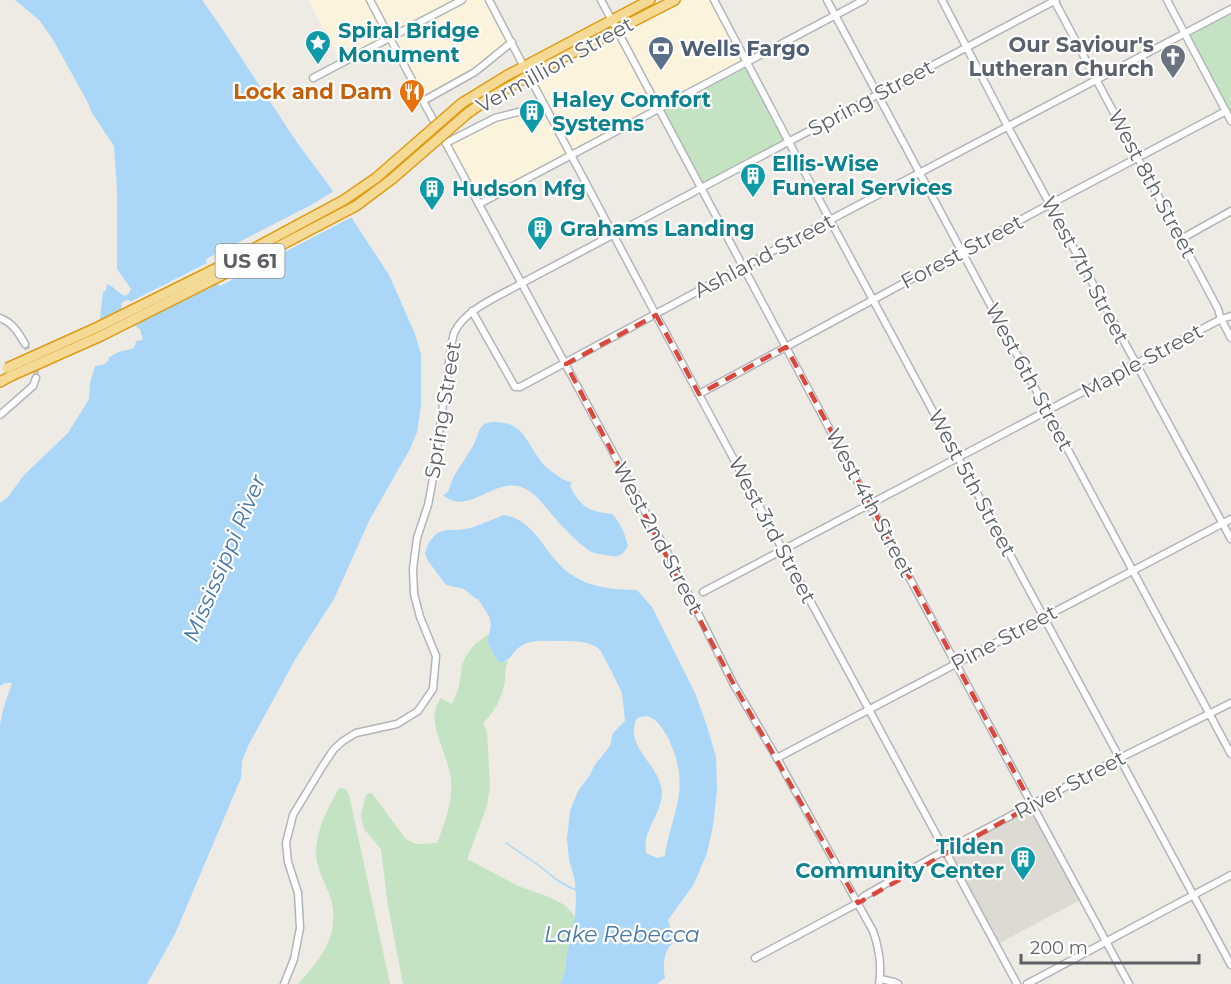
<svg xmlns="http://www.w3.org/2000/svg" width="1231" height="984" viewBox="0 0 1231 984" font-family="Montserrat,sans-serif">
  <rect width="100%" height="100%" fill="#edebe4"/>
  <g fill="#fbf3dc">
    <path d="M308,0H489L512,42L475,72L423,101L390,38L342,63Z"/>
    <path d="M675,0H714L747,62L479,204L446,143L495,118L542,103L534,81L536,74Z"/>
  </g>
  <path fill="#dddad3" d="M1032,805L1084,898L996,945L944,851Z"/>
  <g fill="#c3e3c3">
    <path d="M1231,9V121L1185,34Z"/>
    <path d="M747,62L789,142L702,188L659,109Z"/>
    <path d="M490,633L487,641L496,659L500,663L508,661C505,668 506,673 505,680C502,698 496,710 483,723L487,732L490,787L487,806L467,859L518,886L549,897L563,904L568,908L575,917L566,958V969L560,984H403L388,906L381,849L364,829L361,816L365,798L367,794L372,793L405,838C418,848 423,843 437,843C445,823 453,800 451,779C449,759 431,729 435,711C436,707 439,702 440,698L452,704L459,687L462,665L466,656L475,644Z"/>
    <path d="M339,788L345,789L349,795L390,984H298C322,958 343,931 329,893C324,881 316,867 316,853C316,830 328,808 339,788Z"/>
  </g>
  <g fill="#aad7f7" fill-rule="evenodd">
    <path d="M15,0H202L221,27L296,141L344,206L389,275L415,334L421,354V406L417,432L410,449L370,519L334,599L296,658L248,746L242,761L241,778L175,934L147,984H0V724L3,710L12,683H5L0,686V503L8,497L24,475L68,433L89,399L90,383L95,366L103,365L109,360L108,358C113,355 118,352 122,351C131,348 134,352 136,341L143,340L140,329L137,328L131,302L129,300L124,301L121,304C122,320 127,332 109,337L100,319L103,292L106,290L107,284C115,287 118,294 126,296L129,293L131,289L117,269V189L114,146L92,113L86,99L52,38L39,20Z"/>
    <path d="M492,422C524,421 525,441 541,461C544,466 550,470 555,474C560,478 565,481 572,482L570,486C581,508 589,511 612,514C621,523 625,534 628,546C622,556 618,558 606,555C601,554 596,554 592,552C583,549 556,520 549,511C542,503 536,494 526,489C497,473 469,518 443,495L448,492L454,476L473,446L480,429L484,424Z"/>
    <path d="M504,515C531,519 541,545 559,564C579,586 608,590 637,590L652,607L695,693L706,723L716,757L717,790L713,826L707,853L694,884L668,920L670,927L677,939C675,941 672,944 670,946C663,955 663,968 665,978L659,982L658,984H560L566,969V958L575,917L576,900L575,881L569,859L567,839L570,811L578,791L590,775L594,766L610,746L613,733L625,721C624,712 623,702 622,693C620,688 602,651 598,648C587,640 570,641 557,641C546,641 531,639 521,646C511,652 513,660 500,663L496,659L487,641C495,619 489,617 478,599H476L464,589L446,585L428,561L425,553L429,542L437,533L446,530H458L471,528ZM646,716C656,718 660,725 666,734C670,740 672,748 675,755C688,796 670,818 665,856L657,858L646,853C646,849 645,844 646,839C650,822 666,804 661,786C656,763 624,745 637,718Z"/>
  </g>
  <path fill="#edebe4" d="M336,190L354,216L220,286L218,284L133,325L129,303L126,304L207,263L206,260L208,258L311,205Z"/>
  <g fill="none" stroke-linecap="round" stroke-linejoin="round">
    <path stroke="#aad7f7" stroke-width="1.5" d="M506,843L537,864L557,880L569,887L577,890"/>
    <path stroke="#c9c8c4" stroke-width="6" stroke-dasharray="6 3" stroke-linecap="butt" d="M25,344L36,368V378"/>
    <defs>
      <g id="minor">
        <path d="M370,0L423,101L674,565L734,685L777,758L873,931C879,948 882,966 879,984"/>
        <path d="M489,0L524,67"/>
        <path d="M601,0L870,505L1129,984"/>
        <path d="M714,0L830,220L1231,965"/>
        <path d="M827,0L1231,754"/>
        <path d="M942,0L1008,127L1231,539"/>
        <path d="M1054,0L1218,309L1221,319L1231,338"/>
        <path d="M1167,0L1231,121"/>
        <path d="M529,76L656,315L1017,984"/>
        <path d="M313,78L462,0"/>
        <path d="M423,101L475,72L512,42"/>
        <path d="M446,143L495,118L526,110L543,103"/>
        <path d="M479,204L864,0"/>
        <path d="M1181,239L1231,211"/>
        <path d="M472,311L515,387H520L830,220L1231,9"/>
        <path d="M0,318C13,323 18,332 25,344"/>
        <path d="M699,394L1050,204L1226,111"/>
        <path d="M0,415L33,386L36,378"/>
        <path d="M703,592L1221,319L1231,316"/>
        <path d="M777,758L1231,519"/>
        <path d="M755,958L858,903L864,896L944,851L1120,758L1231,703"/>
        <path d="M880,979L894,982L898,984"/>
        <path d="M284,984L294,959L300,928L298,893L288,862L286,843L293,815L322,767L334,749L343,741L356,733L397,724L418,711L433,689L436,656L420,617L414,594L413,569L417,538L428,505L432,484L451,347C452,342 453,337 454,333C465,309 500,296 522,283L1056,0"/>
        <path d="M1027,984L1231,875"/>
      </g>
      <g id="highway">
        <path d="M462,103L506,76L650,0"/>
        <path d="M468,113L488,99L537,71L675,0"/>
        <path d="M0,382L11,376"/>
      </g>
    </defs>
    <use href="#minor" stroke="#b1b4b8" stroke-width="9"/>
    <use href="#highway" stroke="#de9b14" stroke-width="12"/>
    <use href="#minor" stroke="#fff" stroke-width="6"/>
    <use href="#highway" stroke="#f4da95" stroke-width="9"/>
    <defs>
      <g id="highway-bridge">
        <path d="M7,368L98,327L223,265L344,200L376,178L462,103"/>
        <path d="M11,376L101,336L266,253L356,206L392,179L468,113"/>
      </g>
    </defs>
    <use href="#highway-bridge" stroke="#de9b14" stroke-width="12" stroke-linecap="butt"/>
    <use href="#highway-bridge" stroke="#f4da95" stroke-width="9"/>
  </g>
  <path fill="none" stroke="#da473d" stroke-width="4.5" stroke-dasharray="12 8" stroke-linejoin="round" d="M656,315L699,394L786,347L1032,805L858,903L734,685L566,364Z"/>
  <defs>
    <symbol id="sight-pin" viewBox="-11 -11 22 30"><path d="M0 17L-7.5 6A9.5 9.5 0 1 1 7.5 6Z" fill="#0f9aa8" stroke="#fff"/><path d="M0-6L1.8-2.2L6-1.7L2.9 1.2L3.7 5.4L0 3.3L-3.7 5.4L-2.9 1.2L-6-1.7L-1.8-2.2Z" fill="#fff"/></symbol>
    <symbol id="bank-pin" viewBox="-11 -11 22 30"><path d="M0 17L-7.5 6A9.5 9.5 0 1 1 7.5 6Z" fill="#5c6f8a" stroke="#fff"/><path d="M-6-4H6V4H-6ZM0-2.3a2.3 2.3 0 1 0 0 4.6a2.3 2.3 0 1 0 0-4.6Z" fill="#fff"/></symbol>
    <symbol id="church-pin" viewBox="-11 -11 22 30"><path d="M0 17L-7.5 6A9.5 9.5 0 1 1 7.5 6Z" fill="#6b7280" stroke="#fff"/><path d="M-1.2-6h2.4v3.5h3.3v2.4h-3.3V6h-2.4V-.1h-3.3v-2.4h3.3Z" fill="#fff"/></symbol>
    <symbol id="restaurant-pin" viewBox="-11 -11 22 30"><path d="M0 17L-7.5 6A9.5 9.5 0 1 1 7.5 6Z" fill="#e8710a" stroke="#fff"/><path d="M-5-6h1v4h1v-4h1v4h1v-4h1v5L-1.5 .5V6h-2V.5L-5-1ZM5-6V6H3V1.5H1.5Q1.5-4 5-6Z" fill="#fff"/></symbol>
    <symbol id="building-pin" viewBox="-11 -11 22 30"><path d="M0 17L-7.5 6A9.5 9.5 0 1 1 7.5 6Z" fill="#0f9aa8" stroke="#fff"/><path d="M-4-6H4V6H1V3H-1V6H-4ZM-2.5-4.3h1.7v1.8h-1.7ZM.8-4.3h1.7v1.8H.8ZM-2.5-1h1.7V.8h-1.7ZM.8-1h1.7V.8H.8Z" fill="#fff"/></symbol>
  </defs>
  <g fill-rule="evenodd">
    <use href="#sight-pin" x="303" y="28" width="30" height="40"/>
    <use href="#bank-pin" x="646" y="34" width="30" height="40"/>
    <use href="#church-pin" x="1158" y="42" width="30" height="40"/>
    <use href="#restaurant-pin" x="397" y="77" width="30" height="40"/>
    <use href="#building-pin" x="517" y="97" width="30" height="40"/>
    <use href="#building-pin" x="738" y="161" width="30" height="40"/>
    <use href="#building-pin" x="417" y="174" width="30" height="40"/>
    <use href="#building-pin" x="525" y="214" width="30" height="40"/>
    <use href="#building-pin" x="1008" y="844" width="30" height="40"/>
  </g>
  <g text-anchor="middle" stroke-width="4.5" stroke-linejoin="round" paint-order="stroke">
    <rect fill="#fff" stroke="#8d8f92" stroke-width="1.5" x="215.5" y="244" width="69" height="34" rx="4.5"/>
    <g font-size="20" font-weight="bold" fill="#5c5f63">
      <text x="250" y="268">US 61</text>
    </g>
    <g font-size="21" font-weight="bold" fill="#0d838f" stroke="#fff" text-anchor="start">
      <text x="338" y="38">Spiral Bridge<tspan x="338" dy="24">Monument</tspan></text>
      <text x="552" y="107">Haley Comfort<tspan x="552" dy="24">Systems</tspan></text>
      <text x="772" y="171">Ellis-Wise<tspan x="772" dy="24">Funeral Services</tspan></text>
      <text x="452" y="196">Hudson Mfg</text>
      <text x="560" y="236">Grahams Landing</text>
      <text x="1004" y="854" text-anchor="end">Tilden<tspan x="1004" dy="24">Community Center</tspan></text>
    </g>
    <g font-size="21" font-weight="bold" fill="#5b616d" stroke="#fff" text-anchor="end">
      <text x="1154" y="52">Our Saviour's<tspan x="1154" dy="24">Lutheran Church</tspan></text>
    </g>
    <g font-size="21" font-weight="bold" fill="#4e5e75" stroke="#fff" text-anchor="start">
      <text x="680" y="56">Wells Fargo</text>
    </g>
    <g font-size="21" fill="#5c5f63" stroke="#fff">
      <text transform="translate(555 65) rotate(-29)" y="7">Vermillion Street</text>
      <text transform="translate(871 98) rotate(-28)" y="7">Spring Street</text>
      <text transform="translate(1152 184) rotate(62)" y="7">West 8th Street</text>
      <text transform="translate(962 252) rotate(-28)" y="7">Forest Street</text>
      <text transform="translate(764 256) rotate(-28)" y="7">Ashland Street</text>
      <text transform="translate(1085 270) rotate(62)" y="7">West 7th Street</text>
      <text transform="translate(1142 361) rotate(-28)" y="7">Maple Street</text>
      <text transform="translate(1029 377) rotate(62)" y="7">West 6th Street</text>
      <text transform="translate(443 410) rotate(-81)" y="7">Spring Street</text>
      <text transform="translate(972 483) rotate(62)" y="7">West 5th Street</text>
      <text transform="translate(870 503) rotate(62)" y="7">West 4th Street</text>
      <text transform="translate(772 530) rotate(62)" y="7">West 3rd Street</text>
      <text transform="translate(658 538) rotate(62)" y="7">West 2nd Street</text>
      <text transform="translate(1004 638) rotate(-28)" y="7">Pine Street</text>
      <text transform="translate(1070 785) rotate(-28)" y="7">River Street</text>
    </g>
    <g font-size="21" font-weight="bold" fill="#c56008" stroke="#fff" text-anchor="end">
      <text x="392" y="99">Lock and Dam</text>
    </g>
    <g font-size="22" font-style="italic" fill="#4978a8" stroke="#fff">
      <text transform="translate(224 558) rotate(-67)" y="8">Mississippi River</text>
      <text x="622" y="942">Lake Rebecca</text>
    </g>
  </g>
  <path d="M1021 954v9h178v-9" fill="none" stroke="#5c5f63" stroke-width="3"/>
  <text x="1030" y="954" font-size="18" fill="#5c5f63" stroke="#ffffff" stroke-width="4.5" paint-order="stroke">200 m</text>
</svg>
